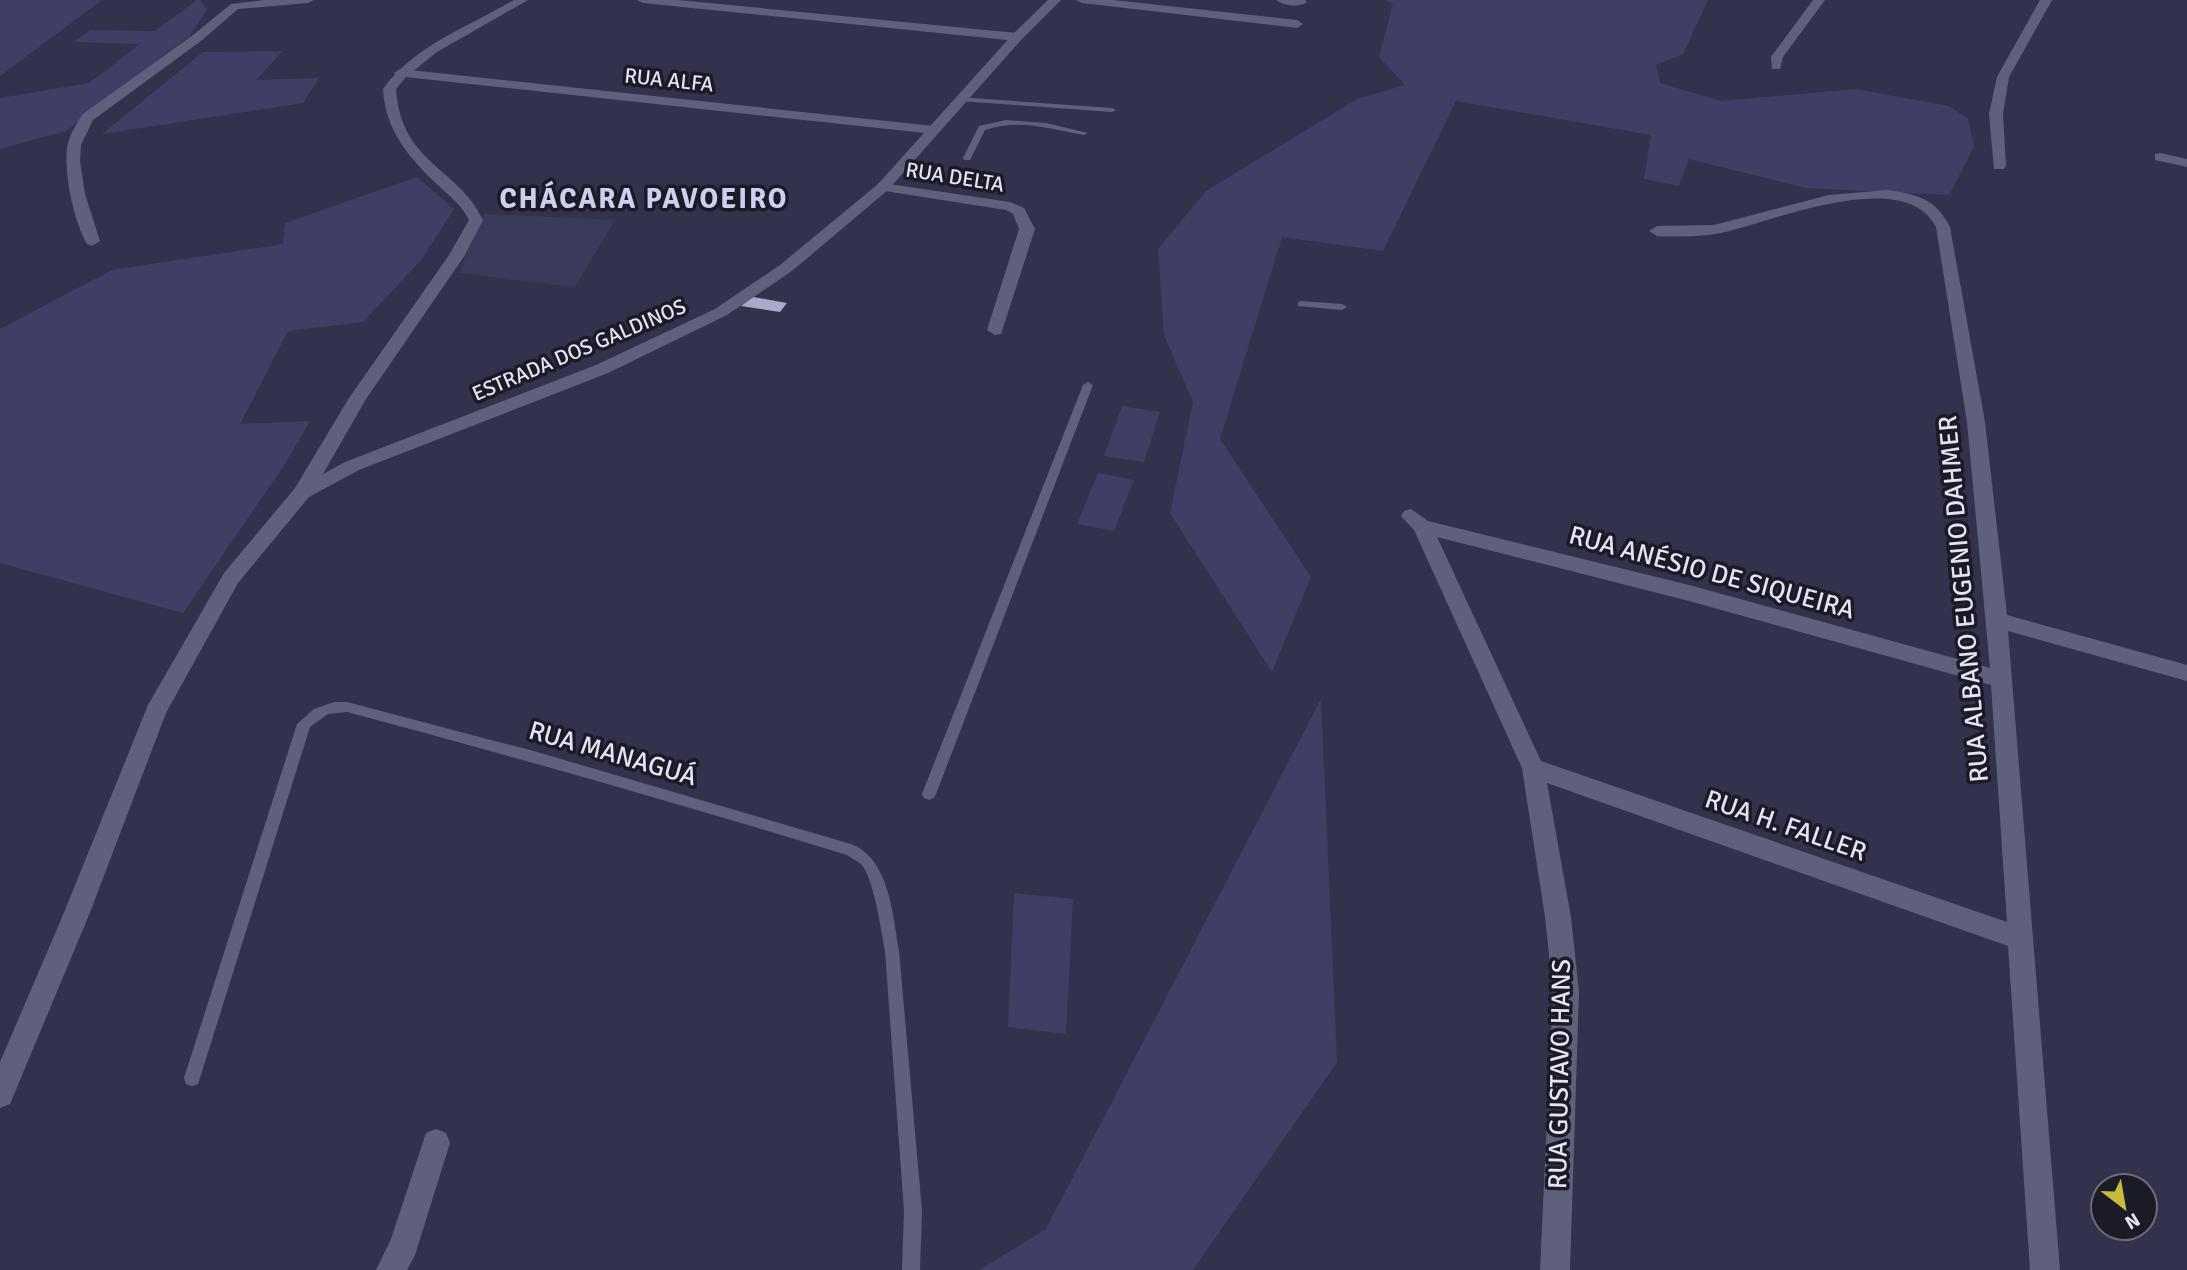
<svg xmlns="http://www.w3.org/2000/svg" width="2187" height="1270" viewBox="0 0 2187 1270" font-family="Signika,sans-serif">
  <rect width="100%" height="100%" fill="#32324c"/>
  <path fill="#3a3a5a" d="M484,214L615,220L575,287L459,273Z"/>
  <g fill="#3f3f66">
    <path d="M0,0H102L0,76Z"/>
    <path d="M197,0H200L207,10L190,35L66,131L0,149V98L89,83L140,44L74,42L90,30L155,31Z"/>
    <path d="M1385,0H1708L1683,54L1656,65L1660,83L1721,101L1856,89L1949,106L1968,119L1974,147L1949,195L1806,188L1689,159L1679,186L1644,179L1651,135L1456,101L1383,251L1282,237L1220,439L1311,577L1272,672L1170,513L1193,402L1164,335L1158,249L1206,191L1357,99L1405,85L1379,57L1393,4Z"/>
    <path d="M283,51L256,80L319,78L303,103L102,134L203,52Z"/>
    <path d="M417,177L454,209L421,260L363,322L288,331L240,424L310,421L285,464L183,613L0,563V329L112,270L283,244L285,223Z"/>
    <path d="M1122,406L1160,412L1144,462L1104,456Z"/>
    <path d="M1098,473L1134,480L1114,531L1077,524Z"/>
    <path d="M1321,699L1337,1062L1193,1270H979L1046,1229Z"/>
    <path d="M1014,893L1073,899L1066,1034L1008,1027Z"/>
  </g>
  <path fill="#a9aaca" d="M753,297L787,303L780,312L741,306Z"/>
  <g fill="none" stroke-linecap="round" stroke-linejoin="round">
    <g fill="#5f607c" fill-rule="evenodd">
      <path d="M957,97L1112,108L1116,110L1112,112L960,101L956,99Z"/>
      <path d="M1006,120L1046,123L1088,133L1084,135C1051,129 1018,118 985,130L970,160H964L963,158L979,126Z"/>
      <path d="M1301,301L1342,304L1347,307L1342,310L1298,306V302Z"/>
      <path d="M1088,382L1093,385L936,794L934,798L929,800L924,798L922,794L1083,385Z"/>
      <path d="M334,702H347L537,752L851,844C889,858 893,915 899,951L922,1211L920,1270H902L904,1211L885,951C881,931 874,878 861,864C857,861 851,858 847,855C681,804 515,757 347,712L328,714L310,727L200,1078L198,1084L192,1086L186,1084L184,1078L297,724L314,709Z"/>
    </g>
    <g fill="#5f607c" fill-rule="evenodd">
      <path d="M265,0H314L308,3L238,9L201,41L93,120L81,145L80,161L85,194L100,241L92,246L87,244C74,222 62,168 68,143C71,132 77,123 83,114L193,35L231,4Z"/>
      <path d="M637,0H678L1017,33L1023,37L1017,41L643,3Z"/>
      <path d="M1076,0H1113L1297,20L1303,24L1297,28L1082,3Z"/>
      <path d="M1276,0H1305L1307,2C1300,8 1283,6 1276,0Z"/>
      <path d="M1813,0H1825L1783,57L1780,69H1772L1771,57Z"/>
      <path d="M2040,0H2052L2009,77L2003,114L2006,166L2004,169H1994L1989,114L1997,77Z"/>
      <path d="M400,69L934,126L941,130L934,134L396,76L394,73Z"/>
      <path d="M2160,153L2187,159V167L2155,160V154Z"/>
      <path d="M883,183L1010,202L1024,208L1035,229L1001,334L995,335L987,330L1019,229L1013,214L1006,210L878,190L876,187L878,184Z"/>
      <path d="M1888,190C1918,195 1935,198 1950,227L1985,422L2007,615L2187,665V681L2008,631L2060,1270H2030L2008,946L1547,783L1571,917L1579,992L1570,1270H1540L1553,992L1545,917L1522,768L1414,530L1401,516L1404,511L1411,509L1428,521L1689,585L1990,668L1967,422L1936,227C1904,165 1772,222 1721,233C1700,237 1678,237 1657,236L1649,231L1657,226L1714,225L1829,195ZM1437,537L1689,601L1991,685L2007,922L1541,761Z"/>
      <path d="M436,1129L446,1133L450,1143L415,1255L407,1270H376L391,1239L426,1133Z"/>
    </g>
    <path fill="#5f607c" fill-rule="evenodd" d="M514,0H528L437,52L406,77L396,89C401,164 458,167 483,220L465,255L366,399L323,474L345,462L596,365L715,309L780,265L878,184L1013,34L1048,0H1061L1021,40L888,190L792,271L727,315L608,373L359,470L309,497L238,583L166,713L89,915L10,1104L0,1108V1062L63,915L148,705L224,573L295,488L349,398L449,255L469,220C462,206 451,197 440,187C410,159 385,131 383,89C415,45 468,27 514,0Z"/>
  </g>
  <g text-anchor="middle" stroke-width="7" stroke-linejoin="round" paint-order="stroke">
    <g font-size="21" fill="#e2e3f4" stroke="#1b1b27">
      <text transform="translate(669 80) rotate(6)" y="7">RUA ALFA</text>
      <text transform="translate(955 177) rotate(9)" y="7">RUA DELTA</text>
      <text transform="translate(579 350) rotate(-23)" y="7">ESTRADA DOS GALDINOS</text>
    </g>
    <g font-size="26" fill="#e2e3f4" stroke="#1b1b27">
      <text transform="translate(1712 572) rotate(15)" y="9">RUA ANÉSIO DE SIQUEIRA</text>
      <text transform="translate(1963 599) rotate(-95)" y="9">RUA ALBANO EUGENIO DAHMER</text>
      <text transform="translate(613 753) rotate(16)" y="9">RUA MANAGUÁ</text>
      <text transform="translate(1786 825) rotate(19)" y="9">RUA H. FALLER</text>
      <text transform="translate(1559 1074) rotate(-89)" y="9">RUA GUSTAVO HANS</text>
    </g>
    <g font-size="28" font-weight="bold" letter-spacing="2" fill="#cdcff0" stroke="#1b1b27">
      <text x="644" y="208">CHÁCARA PAVOEIRO</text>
    </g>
  </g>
  <g transform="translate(2124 1207) rotate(149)"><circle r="33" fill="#1b1b27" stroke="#6b6b79" stroke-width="2"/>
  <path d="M0-5L12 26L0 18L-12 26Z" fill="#c8bb3b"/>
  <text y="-10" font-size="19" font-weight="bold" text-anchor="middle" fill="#e2e3f4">N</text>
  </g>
</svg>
